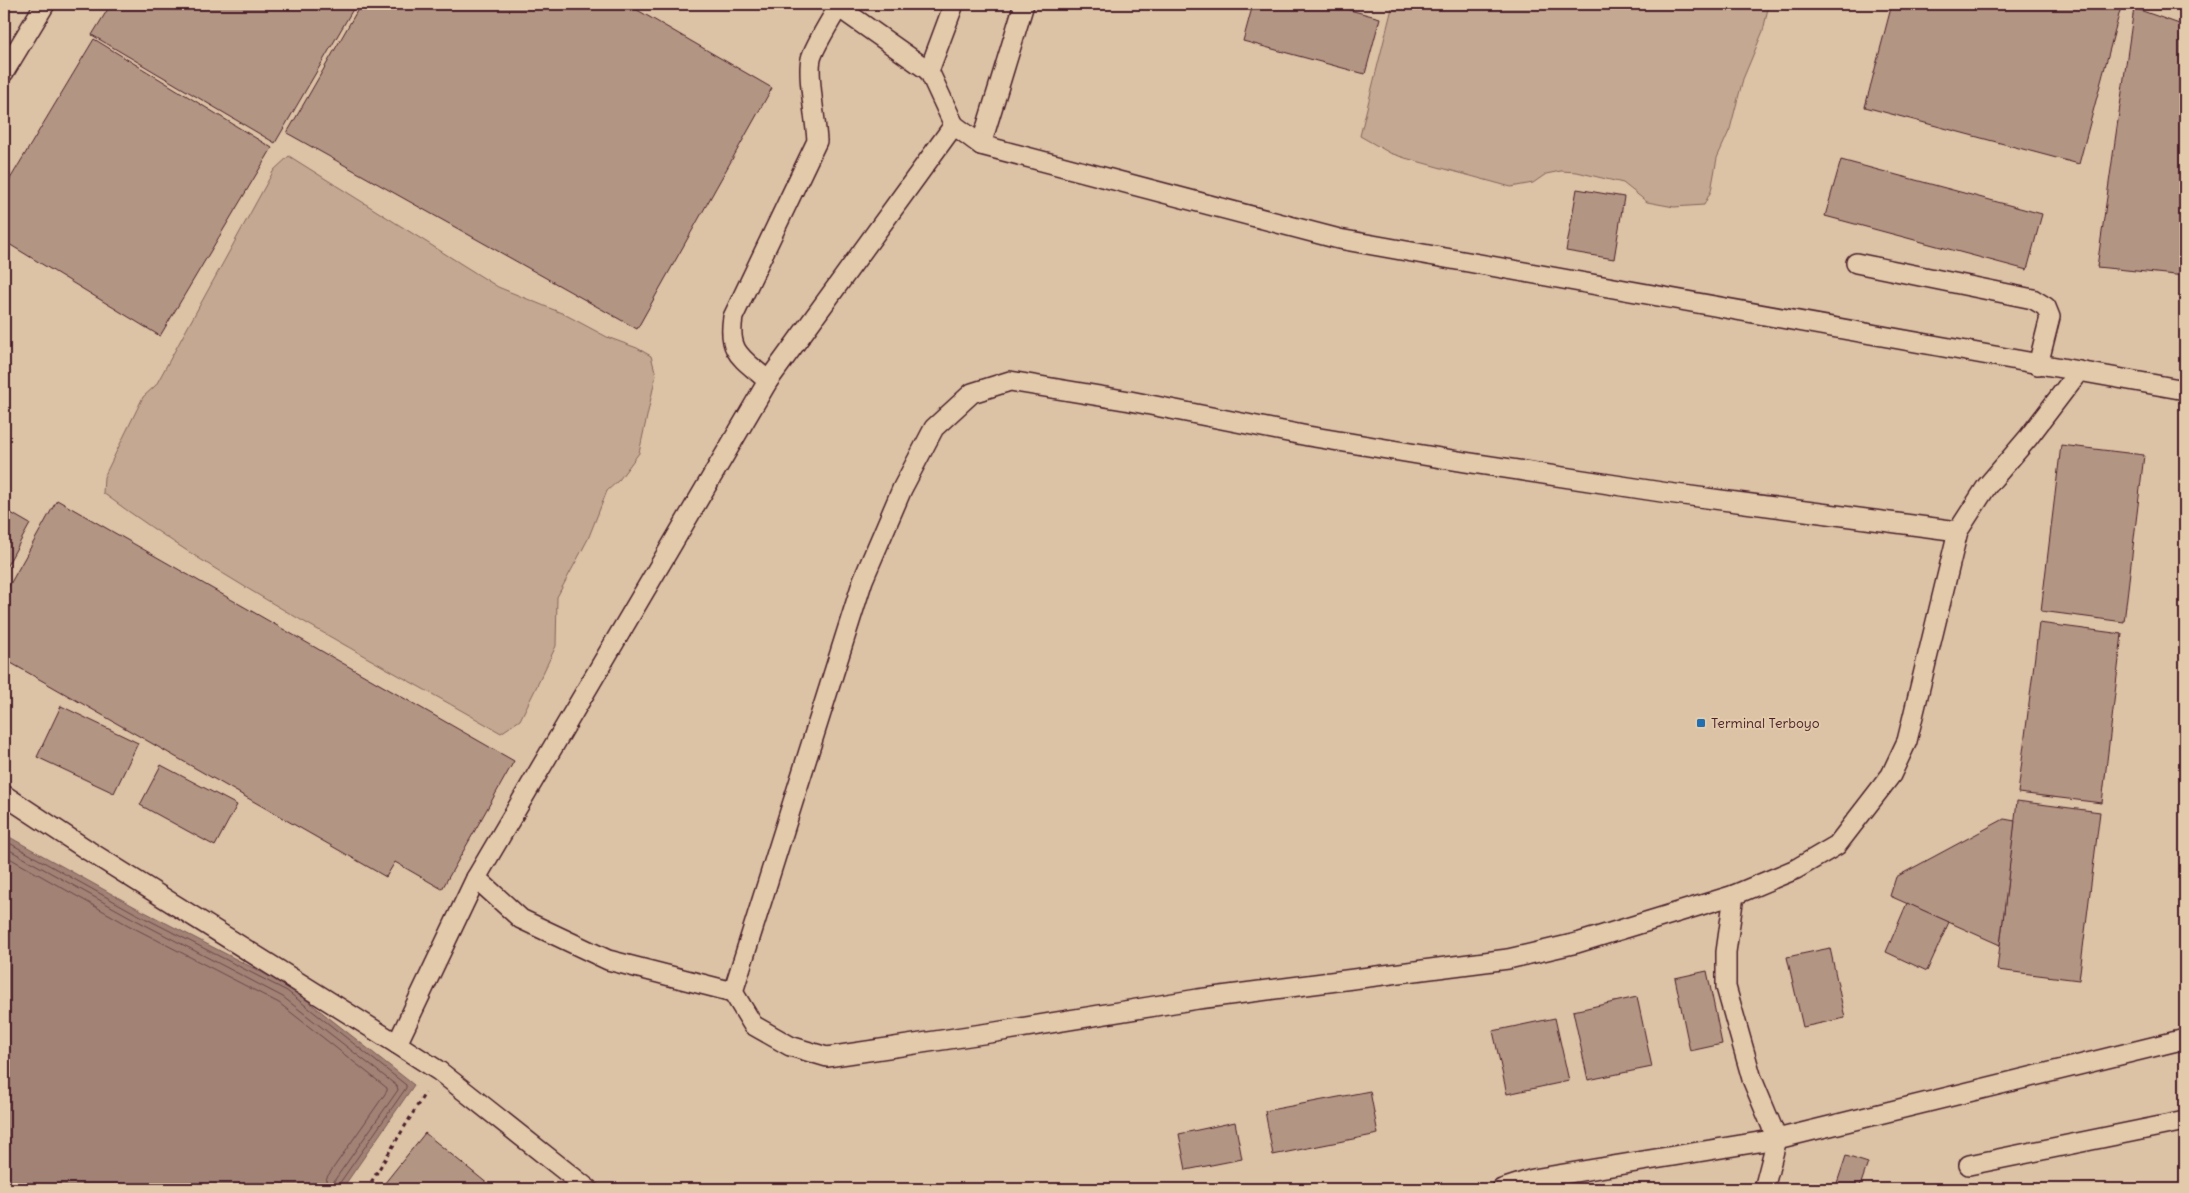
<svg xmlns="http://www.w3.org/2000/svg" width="2189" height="1193" viewBox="0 0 2189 1193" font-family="Delius,sans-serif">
  <rect width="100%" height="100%" fill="#dcc3a5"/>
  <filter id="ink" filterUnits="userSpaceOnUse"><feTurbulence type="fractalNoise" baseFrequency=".02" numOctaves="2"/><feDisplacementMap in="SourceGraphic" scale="10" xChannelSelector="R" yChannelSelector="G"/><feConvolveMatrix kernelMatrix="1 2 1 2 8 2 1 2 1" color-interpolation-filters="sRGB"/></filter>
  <g filter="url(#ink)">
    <g fill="#c4a891" stroke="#87645e">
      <path d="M1393,4H1769L1763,31L1743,79L1730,129L1717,158L1711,191L1704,205L1674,207L1647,202L1623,183L1577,172L1561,171L1546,174L1533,183L1511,187L1405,158L1390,153L1360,136Z"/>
      <path d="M289,156L498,287L564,314L607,337L637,348L651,356L656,375L639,453L619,480L607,491L588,539L557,597L556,646L534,692L520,720L501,733C367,656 228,585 103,493L104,477L143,397L156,385L274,170Z"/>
    </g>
    <path fill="#a18275" stroke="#7e5a57" d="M4,834L137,908L290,987L414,1085L342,1189H4Z"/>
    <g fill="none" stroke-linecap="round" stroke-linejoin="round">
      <g stroke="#6d4749" stroke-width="1">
        <path d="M4,840L135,913L287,991L406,1085V1088L339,1184L338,1189"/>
        <path d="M4,847L132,918L283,997L397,1086L398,1090L334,1181L332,1189"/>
        <path d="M4,855L128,925L279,1003L387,1088V1091L327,1177L324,1189"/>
      </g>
    </g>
    <g fill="#b39583" stroke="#4a1f2b">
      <path d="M111,4H356L275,143L92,35Z"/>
      <path d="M361,4H627L772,88L637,329L287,133Z"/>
      <path d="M1253,4H1327L1380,18L1365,74L1243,41Z"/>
      <path d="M1892,4H2109L2121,7L2079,164L1865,107Z"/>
      <path d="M2134,8L2185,26V276L2097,267Z"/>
      <path d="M94,39L272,148L160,336L4,241V189Z"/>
      <path d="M1841,160L2042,214L2027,270L1825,216Z"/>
      <path d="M1577,189L1624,197L1614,259L1566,251Z"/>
      <path d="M2061,445L2144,455L2124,622L2041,611Z"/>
      <path d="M57,500L514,761L442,889L395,862L386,877L4,659V595Z"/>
      <path d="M4,509L30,524L4,571Z"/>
      <path d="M2039,623L2122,634L2102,803L2018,793Z"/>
      <path d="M61,706L138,743L114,793L37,757Z"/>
      <path d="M161,765L237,805L215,846L140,805Z"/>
      <path d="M2017,801L2100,812L2079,980L1997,970Z"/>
      <path d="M2004,819L2015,821L2000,945L1890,896L1896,877Z"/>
      <path d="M1907,903L1949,922L1927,971L1886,952Z"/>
      <path d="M1830,948L1845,1018L1803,1027L1787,957Z"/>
      <path d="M1707,971L1722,1044L1690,1051L1675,978Z"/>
      <path d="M1637,997L1652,1067L1588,1080L1573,1011Z"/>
      <path d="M1555,1018L1569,1081L1507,1094L1493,1031Z"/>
      <path d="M1370,1091L1378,1134L1273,1155L1265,1111Z"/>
      <path d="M1235,1122L1242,1159L1186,1170L1179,1134Z"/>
      <path d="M425,1133L494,1189H380Z"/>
      <path d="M1846,1156L1868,1163L1859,1189H1835Z"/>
    </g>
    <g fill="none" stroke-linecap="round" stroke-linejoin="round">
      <defs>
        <g id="lane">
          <path d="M834,4L929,71"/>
          <path d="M954,4L929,71L954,125"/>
          <path d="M4,72L45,4"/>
          <path d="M981,145L1024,4"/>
          <path d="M1856,263L2033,299L2046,307L2050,317L2038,365"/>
          <path d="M768,381C743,358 727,354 733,317L817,141C816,120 807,76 811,59C814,46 833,17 840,4"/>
          <path d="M4,795L89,851L397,1044"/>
          <path d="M476,878L521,919L608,960L733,992"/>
          <path d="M1734,895L1577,943L1508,959L1198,999L996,1032L827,1057L790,1046L753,1025L733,992L863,580L902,489L934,428L972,393L1010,381L1130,401L1308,436L1465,462L1668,493L1958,531"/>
          <path d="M1969,1165L2185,1121"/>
          <path d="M588,1189L439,1071L397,1044L476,878L768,381L954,125L981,145L1339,239L2185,390"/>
          <path d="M1502,1189L1533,1179L1777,1139L2185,1039"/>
          <path d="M1764,1189L1777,1139L1752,1079L1726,987V952L1734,895L1796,869L1837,845L1891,775L1907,741L1958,531L1987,486L2028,438L2079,371"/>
        </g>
      </defs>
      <use href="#lane" stroke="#4a1f2b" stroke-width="22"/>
      <path stroke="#4a1f2b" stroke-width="3" stroke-dasharray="4 4" stroke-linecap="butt" d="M367,1189L425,1093"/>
      <use href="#lane" stroke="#e2caaa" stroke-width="19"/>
    </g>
  </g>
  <rect fill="#1f6fb2" stroke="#e2caaa" stroke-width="2" x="1696" y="718" width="10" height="10" rx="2.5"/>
  <g text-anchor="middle" stroke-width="4" stroke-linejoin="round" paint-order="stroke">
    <g font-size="14" fill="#4a1f2b" stroke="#e2caaa" text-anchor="start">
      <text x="1711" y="728">Terminal Terboyo</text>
    </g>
  </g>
  <rect width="2189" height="1193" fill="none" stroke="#e2caaa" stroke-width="20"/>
  <rect x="10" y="10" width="2169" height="1173" fill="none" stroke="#4a1f2b" stroke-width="2" filter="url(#ink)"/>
</svg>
